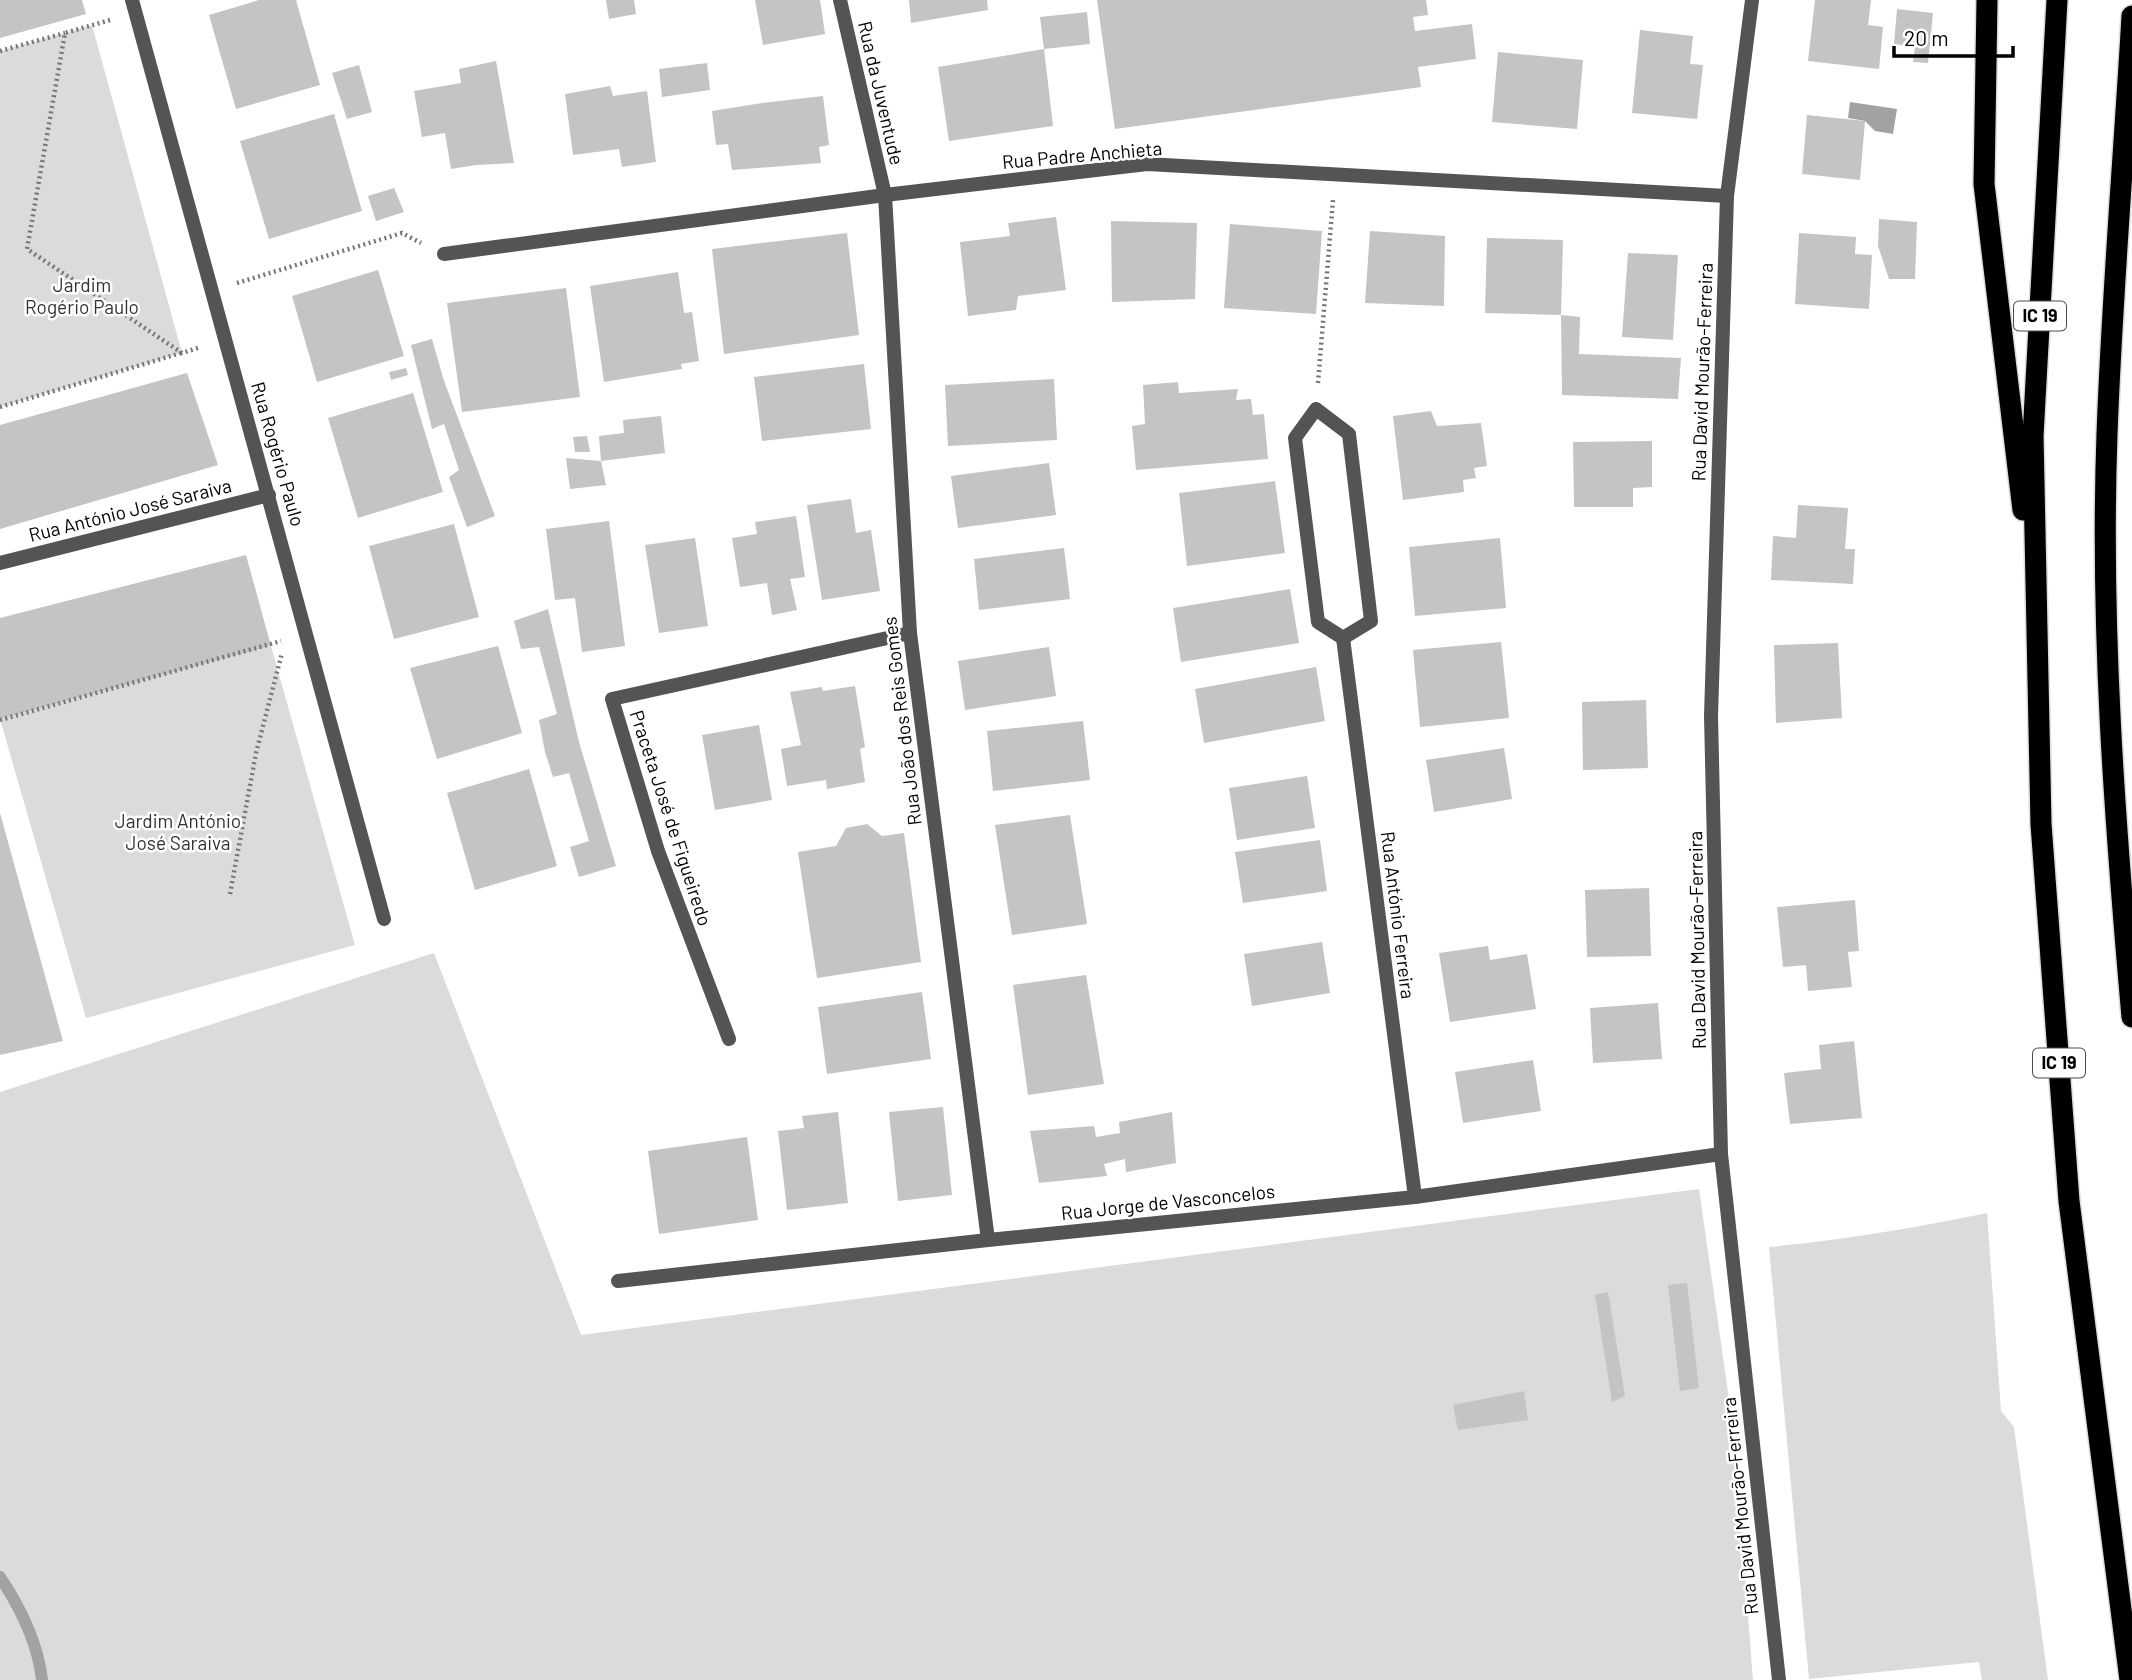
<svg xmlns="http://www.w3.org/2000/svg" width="2132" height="1680" viewBox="0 0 2132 1680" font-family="Barlow,sans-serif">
  <rect width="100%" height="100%" fill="#fff"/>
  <g fill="#dbdbdb">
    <path d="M92,25L182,353L0,407V51Z"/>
    <path d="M271,646L355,945L86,1018L0,719Z"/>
    <path d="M434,953L581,1335L1699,1189L1734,1434L1753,1680H0V1092Z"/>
    <path d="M1987,1213L2001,1411L2014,1427L2048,1680H1982L1979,1662L1809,1679L1769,1247C1842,1240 1915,1228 1987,1213Z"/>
  </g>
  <path fill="#a2a2a2" d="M1850,102L1897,109L1893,134L1875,131L1865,121L1848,118Z"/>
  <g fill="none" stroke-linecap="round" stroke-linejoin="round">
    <path stroke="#a2a2a2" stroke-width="12" d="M0,1577C20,1607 38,1644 42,1680"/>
  </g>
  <g fill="#c4c4c4">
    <path d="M0,0H82L86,14L0,38Z"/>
    <path d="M259,0H296L320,85L236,109L209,15Z"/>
    <path d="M606,0H634L636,14L609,19Z"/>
    <path d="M755,0H820L825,34L763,45Z"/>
    <path d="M909,0H987L988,10L911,23Z"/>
    <path d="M1097,0H1426L1428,15L1413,17L1415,31L1472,24L1476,59L1418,67L1421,87L1115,129Z"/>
    <path d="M1815,0H1871L1868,25L1883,27L1879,69L1808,61Z"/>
    <path d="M1897,9L1933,13L1928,63L1913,62L1915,47L1894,44Z"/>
    <path d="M1087,12L1090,44L1044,49L1053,126L949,141L938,67L1044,49L1040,17Z"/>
    <path d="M1640,30L1693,36L1690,64L1703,65L1697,119L1632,113Z"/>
    <path d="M1498,52L1583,60L1577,129L1492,122Z"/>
    <path d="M496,61L514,163L476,165L451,169L445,133L422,137L414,91L461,83L459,69Z"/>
    <path d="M707,63L710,90L662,97L659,69Z"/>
    <path d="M359,65L372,112L347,119L332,73Z"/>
    <path d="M610,86L613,96L647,91L656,162L622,167L619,149L573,155L565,94Z"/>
    <path d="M823,96L829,145L819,147L821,163L732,170L728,144L716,145L712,111L762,103Z"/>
    <path d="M334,114L362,211L269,239L240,141Z"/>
    <path d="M1807,115L1865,121L1860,180L1802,174Z"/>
    <path d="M394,188L404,212L376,221L368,196Z"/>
    <path d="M1056,217L1066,290L1018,296L1016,310L968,316L960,242L1010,236L1008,223Z"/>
    <path d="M1879,219L1917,222L1915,279H1889L1878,246Z"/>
    <path d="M1111,221L1197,223L1195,299L1112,302Z"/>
    <path d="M1230,224L1322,231L1316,314L1224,308Z"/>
    <path d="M1370,231L1445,236L1444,306L1365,303Z"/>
    <path d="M847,233L859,335L724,354L712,249Z"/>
    <path d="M1799,233L1856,237L1855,254L1872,255L1869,309L1795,304Z"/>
    <path d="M1487,238L1563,240L1561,315L1485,313Z"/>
    <path d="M1628,253L1678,255L1673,340L1622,337Z"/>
    <path d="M378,270L404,356L317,382L292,296Z"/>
    <path d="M678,272L684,313L692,312L699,361L681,364L682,369L604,382L590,286Z"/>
    <path d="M566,288L580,397L462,412L447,303Z"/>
    <path d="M1561,315L1580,317L1579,354L1681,358L1678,399L1562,395Z"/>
    <path d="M432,339L444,381L495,516L467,527L449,477L459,470L444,424L432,429L411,345Z"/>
    <path d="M864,364L871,429L762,441L754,377Z"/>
    <path d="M406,368L408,375L391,380L389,372Z"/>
    <path d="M187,373L218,465L0,529V425Z"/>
    <path d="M1054,379L1057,440L948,446L945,385Z"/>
    <path d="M1178,382L1179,393L1238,389L1236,400L1251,399L1253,415L1264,414L1268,459L1136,470L1132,426L1145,424L1143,385Z"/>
    <path d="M413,393L443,492L358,518L328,418Z"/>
    <path d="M1431,411L1437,426L1481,423L1487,466L1474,468L1476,478L1463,480L1464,492L1403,500L1393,416Z"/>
    <path d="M661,416L665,453L601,461L599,436L624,433L623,420Z"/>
    <path d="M587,436L590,452H575L573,437Z"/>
    <path d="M1652,441V487L1633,488V507H1574L1573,442Z"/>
    <path d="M566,458L601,461L606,485L570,489Z"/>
    <path d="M1049,463L1056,515L958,528L951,476Z"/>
    <path d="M1275,481L1285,553L1187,566L1179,493Z"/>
    <path d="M851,499L856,533L871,530L880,591L822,600L807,505Z"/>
    <path d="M1798,505L1848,508L1845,549H1855L1853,584L1771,580L1773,536L1796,538Z"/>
    <path d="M796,516L805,577L790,579L797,610L772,615L767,583L740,587L732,538L757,534L755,522Z"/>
    <path d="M609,521L625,646L582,652L575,598L555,600L546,529Z"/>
    <path d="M454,524L479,617L394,639L369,546Z"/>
    <path d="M695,538L708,626L659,633L645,545Z"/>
    <path d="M1500,538L1506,608L1415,616L1409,547Z"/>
    <path d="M1064,548L1070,599L979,610L974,559Z"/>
    <path d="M246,555L271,646L0,719V618Z"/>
    <path d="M1290,589L1299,643L1181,662L1173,608Z"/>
    <path d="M548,609L579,742L616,866L579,877L570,847L589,841L569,773L553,777L545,752L539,720L557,714L539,647L521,649L514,621Z"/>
    <path d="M1501,642L1509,718L1420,727L1413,650Z"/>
    <path d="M1838,643L1842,718L1776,723L1774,645Z"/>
    <path d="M498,646L522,733L437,759L410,668Z"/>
    <path d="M1049,647L1056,696L965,710L958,661Z"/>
    <path d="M1316,667L1325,721L1204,743L1195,689Z"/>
    <path d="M855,686L865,747L860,749L865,782L827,789L826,780L787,786L781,749L801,745L790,692L822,687L823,691Z"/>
    <path d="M1646,700L1648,768L1583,770L1582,702Z"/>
    <path d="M1083,721L1090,780L993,791L987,731Z"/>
    <path d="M759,725L772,800L715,810L702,735Z"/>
    <path d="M1504,748L1512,799L1434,812L1426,760Z"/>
    <path d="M529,769L557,866L475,890L447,793Z"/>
    <path d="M1307,776L1315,828L1237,840L1229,788Z"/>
    <path d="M0,813L63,1041L0,1055Z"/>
    <path d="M1070,815L1087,924L1012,935L995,825Z"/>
    <path d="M867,824L882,836L904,833L921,962L817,978L798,852L836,846L846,828Z"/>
    <path d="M1320,840L1327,891L1243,903L1235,852Z"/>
    <path d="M1649,888L1651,956L1587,957L1585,890Z"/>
    <path d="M1855,900L1859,951L1848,952L1852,987L1808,991L1806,965L1783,967L1777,907Z"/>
    <path d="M1322,942L1330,993L1252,1006L1244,954Z"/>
    <path d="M1488,946L1490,960L1527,954L1536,1009L1450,1022L1439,953Z"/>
    <path d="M1086,975L1104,1084L1028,1095L1013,985Z"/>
    <path d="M922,992L931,1059L827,1074L818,1007Z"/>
    <path d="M1658,1003L1662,1059L1593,1063L1590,1008Z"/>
    <path d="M1854,1041L1862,1118L1790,1124L1784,1073L1821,1069L1819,1045Z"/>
    <path d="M1533,1060L1541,1111L1463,1123L1455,1072Z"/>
    <path d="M943,1107L952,1195L898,1201L889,1112Z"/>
    <path d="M838,1112L848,1203L787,1210L778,1131L804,1128L802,1116Z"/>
    <path d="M1172,1112L1176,1163L1126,1172L1125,1159L1104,1164L1107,1176L1039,1183L1030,1131L1094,1126L1096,1137L1120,1133L1119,1122Z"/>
    <path d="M747,1137L758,1220L659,1234L648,1151Z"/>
    <path d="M1687,1283L1699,1388L1680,1391L1668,1285Z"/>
    <path d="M1608,1292L1625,1396L1612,1402L1595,1295Z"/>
    <path d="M1524,1391L1528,1420L1458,1430L1453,1405Z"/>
  </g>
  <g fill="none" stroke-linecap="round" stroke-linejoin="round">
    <defs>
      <g id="highway">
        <path d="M1987,0L1984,184L2023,510"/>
        <path d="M2057,0L2033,436L2041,824L2069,1201L2130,1680"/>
        <path d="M2132,16C2124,155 2112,295 2107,434C2100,629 2115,823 2132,1017"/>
      </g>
    </defs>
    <use href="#highway" stroke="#dbdbdb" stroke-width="24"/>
    <g stroke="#767676" stroke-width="4.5" stroke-dasharray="2 3.5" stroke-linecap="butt">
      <path d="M110,20L65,33L27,249L182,353L201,347"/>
      <path d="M0,51L65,33"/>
      <path d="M237,283L402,233L421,243"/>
      <path d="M1318,383L1333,200"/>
      <path d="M0,407L181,353"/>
      <path d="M0,720L281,641"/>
      <path d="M230,894L256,753L282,653"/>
    </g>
    <g stroke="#545454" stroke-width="14">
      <path d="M132,0L384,919"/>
      <path d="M840,0L885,195L910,633L988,1240"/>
      <path d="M1752,0L1727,196L1711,716L1721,1154L1779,1680"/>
      <path d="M444,254L885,195L1147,164L1727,196"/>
      <path d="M0,563L269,495"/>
      <path d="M1343,638L1318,622L1295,438L1316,409L1349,434L1371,621L1343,638L1415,1197"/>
      <path d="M729,1039L658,851L612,699L910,633"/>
      <path d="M618,1281L988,1240L1415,1197L1721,1154"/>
    </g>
    <use href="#highway" stroke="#000" stroke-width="21"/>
  </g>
  <g text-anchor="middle" stroke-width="5" stroke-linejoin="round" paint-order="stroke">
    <g fill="#fff" stroke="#4c4c4c" stroke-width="2">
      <rect x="2014" y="301.5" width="52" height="29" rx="5"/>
      <rect x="2033" y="1048.5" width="52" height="29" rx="5"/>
    </g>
    <g font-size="18" font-weight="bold" fill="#000">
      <text x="2040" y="322">IC 19</text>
      <text x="2059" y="1069">IC 19</text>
    </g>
    <g font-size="19" fill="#000" stroke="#fff">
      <text transform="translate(881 93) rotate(77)" y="7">Rua da Juventude</text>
      <text transform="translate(1082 155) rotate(-5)" y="7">Rua Padre Anchieta</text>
      <text transform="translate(1702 372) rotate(-88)" y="7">Rua David Mourão-Ferreira</text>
      <text transform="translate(278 454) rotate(74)" y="7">Rua Rogério Paulo</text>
      <text transform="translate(130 510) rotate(-14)" y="7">Rua António José Saraiva</text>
      <text transform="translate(902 721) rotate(-97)" y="7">Rua João dos Reis Gomes</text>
      <text transform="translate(671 818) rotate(72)" y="7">Praceta José de Figueiredo</text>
      <text transform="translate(1398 915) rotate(83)" y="7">Rua António Ferreira</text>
      <text transform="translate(1697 940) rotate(-91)" y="7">Rua David Mourão-Ferreira</text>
      <text transform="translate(1168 1202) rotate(-6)" y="7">Rua Jorge de Vasconcelos</text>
      <text transform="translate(1740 1506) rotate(-96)" y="7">Rua David Mourão-Ferreira</text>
    </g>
    <g font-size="19" fill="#323232" stroke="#fff">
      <text x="82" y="292">Jardim<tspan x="82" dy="22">Rogério Paulo</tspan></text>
      <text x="178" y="828">Jardim António<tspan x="178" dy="22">José Saraiva</tspan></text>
    </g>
  </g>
  <path d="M1894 46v10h119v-10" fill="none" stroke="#000000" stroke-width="3.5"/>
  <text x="1904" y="46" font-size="21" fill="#000000" stroke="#ffffff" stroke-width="5" paint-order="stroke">20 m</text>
</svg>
